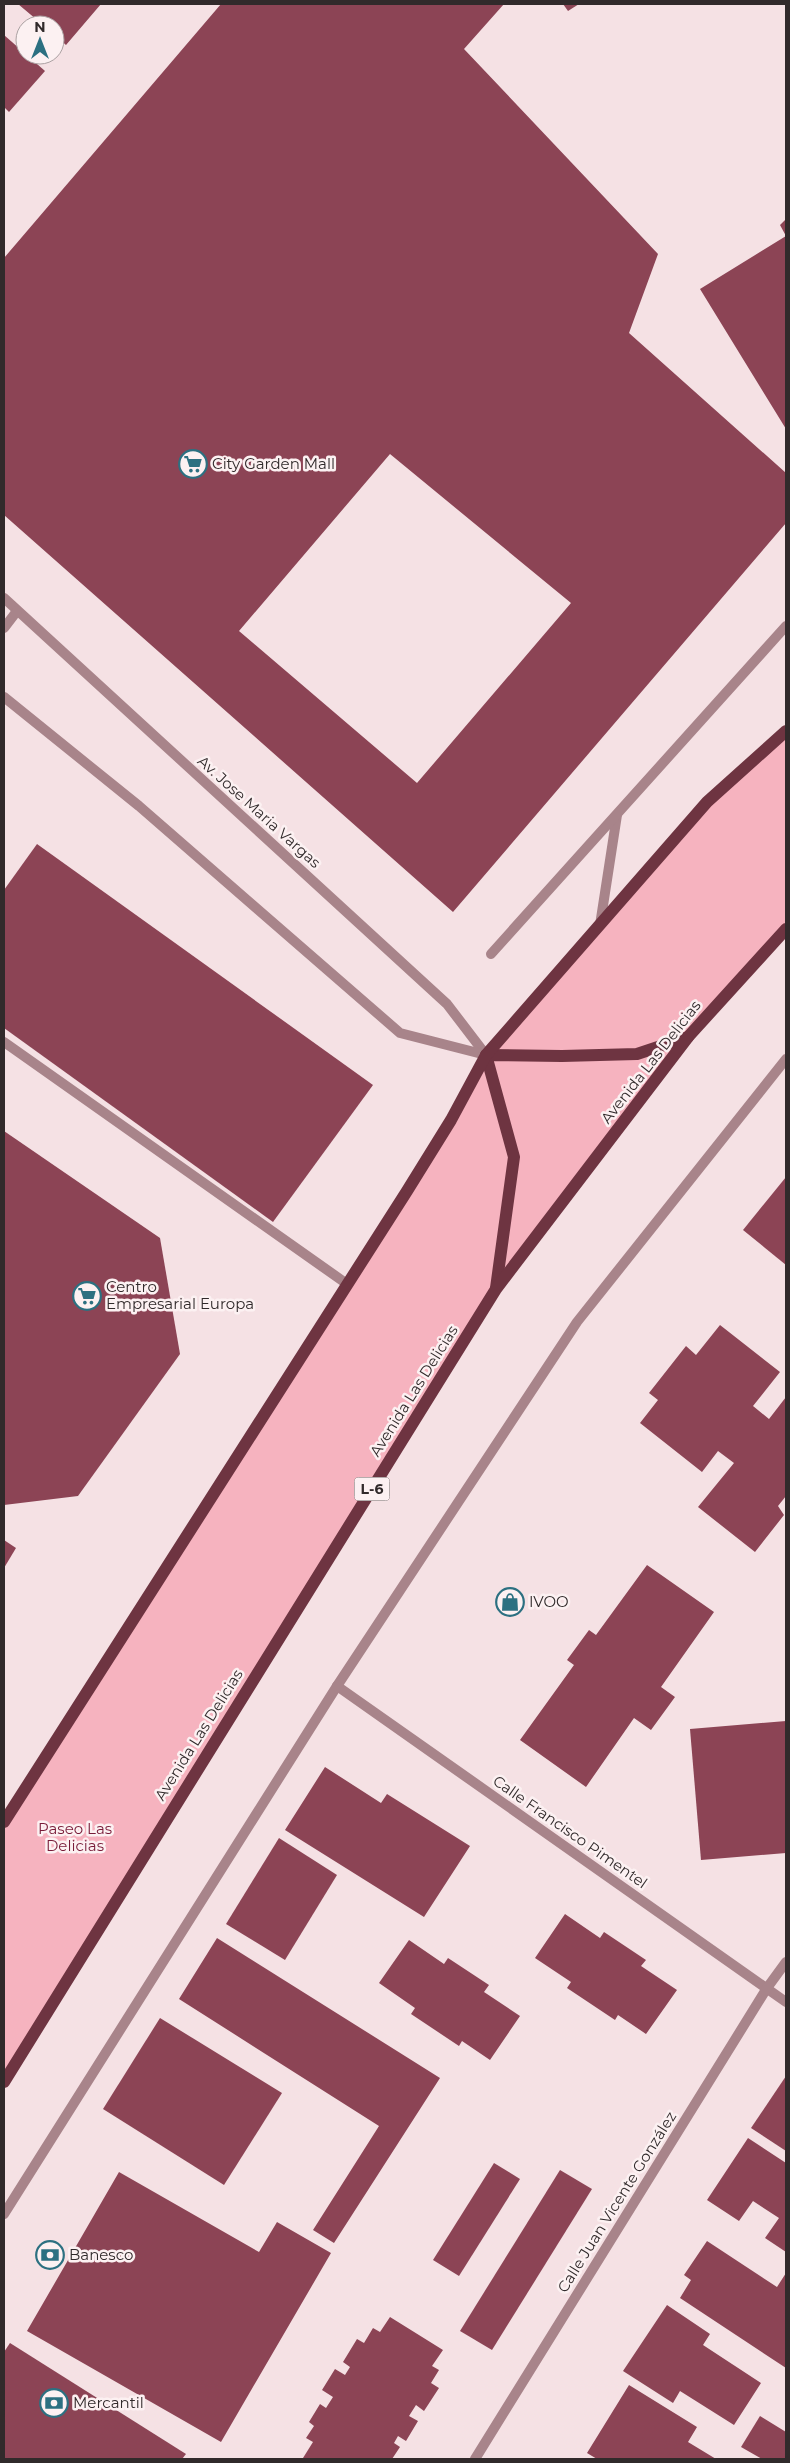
<svg xmlns="http://www.w3.org/2000/svg" width="790" height="2463" viewBox="0 0 790 2463" font-family="Montserrat,sans-serif">
  <rect width="100%" height="100%" fill="#f5e1e4"/>
  <path fill="#f6b3bf" d="M786,731V929L688,1037L496,1289L4,2084V1822L486,1055L707,802Z"/>
  <g fill="#8c4455" fill-rule="evenodd">
    <path d="M18,4H101L66,45L55,35V25H43Z"/>
    <path d="M221,4H504L464,49L658,254L629,333L786,473V523L453,912L4,515V258ZM390,454L571,603L417,783L239,631Z"/>
    <path d="M563,4H579L568,11Z"/>
    <path d="M4,35L45,71L9,112L4,107Z"/>
    <path d="M786,219V429L700,289L786,236L780,225Z"/>
    <path d="M37,844L373,1085L273,1222L4,1028V890Z"/>
    <path d="M4,1131L160,1238L180,1354L78,1496L4,1505Z"/>
    <path d="M786,1177V1265L743,1230Z"/>
    <path d="M720,1325L780,1372L753,1406L769,1419L786,1397V1496L778,1506L784,1515L755,1552L698,1507L734,1463L718,1451L702,1472L640,1423L658,1400L649,1393L686,1346L696,1355Z"/>
    <path d="M4,1540L16,1548L4,1568Z"/>
    <path d="M647,1565L714,1612L661,1687L675,1697L651,1730L634,1718L586,1787L520,1740L574,1665L567,1660L589,1630L596,1635Z"/>
    <path d="M786,1721V1853L701,1860L690,1729Z"/>
    <path d="M325,1767L381,1803L387,1794L470,1846L424,1917L285,1830Z"/>
    <path d="M279,1838L337,1875L285,1960L226,1924Z"/>
    <path d="M565,1914L600,1938L604,1932L646,1960L641,1966L677,1990L646,2034L618,2015L615,2020L567,1988L571,1982L535,1958Z"/>
    <path d="M217,1938L440,2078L334,2243L313,2230L379,2126L179,1999Z"/>
    <path d="M409,1940L444,1964L448,1958L489,1985L484,1992L520,2016L490,2060L462,2041L459,2046L411,2014L415,2008L379,1983Z"/>
    <path d="M160,2018L282,2093L224,2185L103,2109Z"/>
    <path d="M786,2076V2151L751,2128Z"/>
    <path d="M748,2138L786,2163V2252L765,2238L779,2218L753,2201L739,2221L707,2200Z"/>
    <path d="M494,2163L520,2179L459,2276L433,2260Z"/>
    <path d="M560,2170L592,2189L492,2350L460,2331Z"/>
    <path d="M119,2172L259,2252L277,2222L331,2253L221,2442L27,2331Z"/>
    <path d="M707,2241L777,2287L786,2273V2368L680,2298L691,2280L684,2275Z"/>
    <path d="M667,2305L710,2334L703,2345L761,2383L734,2425L680,2391L673,2403L623,2371Z"/>
    <path d="M390,2317L443,2350L432,2366L439,2370L431,2383L439,2388L424,2411L416,2405L409,2416L418,2421L406,2441L398,2436L394,2443L400,2447L392,2459H306L303,2458L313,2442L306,2438L314,2426L309,2422L320,2404L326,2408L333,2397L322,2390L335,2369L345,2375L350,2367L343,2362L357,2339L364,2343L373,2328L380,2332Z"/>
    <path d="M10,2343L186,2454L182,2459H4V2352Z"/>
    <path d="M629,2385L697,2427L688,2442L716,2459H597L587,2453Z"/>
    <path d="M760,2416L786,2432V2459H762L741,2447Z"/>
  </g>
  <g fill="none" stroke-linecap="round" stroke-linejoin="round">
    <g stroke="#a8848a" stroke-width="10">
      <path d="M600,925L617,815"/>
      <path d="M491,954L786,626"/>
    </g>
    <g stroke="#a8848a" stroke-width="10">
      <path d="M4,598L447,1004L486,1055"/>
      <path d="M4,628L17,611"/>
      <path d="M4,697L139,806L400,1033L486,1055"/>
      <path d="M4,1042L347,1284"/>
      <path d="M337,1686L786,2002"/>
      <path d="M4,2214L337,1686L577,1322L786,1059"/>
      <path d="M475,2459L767,1988L786,1962"/>
    </g>
    <g stroke="#6e3441" stroke-width="12">
      <path d="M496,1288L514,1157L486,1055L562,1056L637,1054L688,1037"/>
      <path d="M4,1822L407,1191L451,1120L486,1055L707,802L786,731"/>
      <path d="M4,2082L496,1289L688,1037L786,929"/>
    </g>
  </g>
  <defs>
    <symbol id="supermarket-ring" viewBox="-11 -11 22 22"><circle r="9.5" fill="#fcf1f2" stroke="#2c7081" stroke-width="1.5"/><path d="M-6-5.5h2.5l.6 2H6L4.5 2H-2.5L-4.4-4H-6ZM-1.5 3.2a1.3 1.3 0 1 0 .1 0ZM3 3.2a1.3 1.3 0 1 0 .1 0Z" fill="#2c7081"/></symbol>
    <symbol id="shop-ring" viewBox="-11 -11 22 22"><circle r="9.5" fill="#fcf1f2" stroke="#2c7081" stroke-width="1.5"/><path d="M-5-2.5h2.3a2.7 3.5 0 0 1 5.4 0H5L5.5 6h-11ZM-1.5-2.5h3a1.5 2.3 0 0 0-3 0Z" fill="#2c7081"/></symbol>
    <symbol id="bank-ring" viewBox="-11 -11 22 22"><circle r="9.5" fill="#fcf1f2" stroke="#2c7081" stroke-width="1.5"/><path d="M-6-4H6V4H-6ZM0-2.3a2.3 2.3 0 1 0 0 4.6a2.3 2.3 0 1 0 0-4.6Z" fill="#2c7081"/></symbol>
  </defs>
  <g fill-rule="evenodd">
    <use href="#supermarket-ring" x="177" y="448" width="32" height="32"/>
    <use href="#supermarket-ring" x="71" y="1280" width="32" height="32"/>
    <use href="#shop-ring" x="494" y="1586" width="32" height="32"/>
    <use href="#bank-ring" x="34" y="2239" width="32" height="32"/>
    <use href="#bank-ring" x="38" y="2387" width="32" height="32"/>
  </g>
  <g text-anchor="middle" stroke-width="5" stroke-linejoin="round" paint-order="stroke">
    <rect fill="#fcf1f2" stroke="#6e6667" stroke-width="1" x="354.5" y="1477.5" width="35" height="23" rx="4"/>
    <g font-size="14" font-weight="bold" fill="#312a2b">
      <text x="372" y="1494">L-6</text>
    </g>
    <g font-size="15" fill="#312a2b" stroke="#fcf1f2" text-anchor="start">
      <text x="212" y="469">City Garden Mall</text>
      <text x="106" y="1292">Centro<tspan x="106" dy="17">Empresarial Europa</tspan></text>
      <text x="529" y="1607">IVOO</text>
      <text x="69" y="2260">Banesco</text>
      <text x="73" y="2408">Mercantil</text>
    </g>
    <g font-size="15" fill="#312a2b" stroke="#fcf1f2">
      <text transform="translate(259 812) rotate(42)" y="5">Av. Jose Maria Vargas</text>
      <text transform="translate(651 1062) rotate(-52)" y="5">Avenida Las Delicias</text>
      <text transform="translate(414 1391) rotate(-58)" y="5">Avenida Las Delicias</text>
      <text transform="translate(199 1735) rotate(-58)" y="5">Avenida Las Delicias</text>
      <text transform="translate(570 1832) rotate(35)" y="5">Calle Francisco Pimentel</text>
      <text transform="translate(617 2202) rotate(-58)" y="5">Calle Juan Vicente González</text>
    </g>
    <g font-size="15" fill="#781b38" stroke="#fcf1f2">
      <text x="75" y="1834">Paseo Las<tspan x="75" dy="17">Delicias</tspan></text>
    </g>
  </g>
  <rect width="790" height="2463" fill="none" stroke="#312a2b" stroke-width="10"/>
  <g transform="translate(40 40)"><circle r="24" fill="#fcf1f2" stroke="#aba1a2"/>
  <path d="M0-4L9 19L0 12L-9 19Z" fill="#2c7081"/>
  <text y="-8" font-size="14" font-weight="bold" text-anchor="middle" fill="#312a2b">N</text>
  </g>
</svg>
